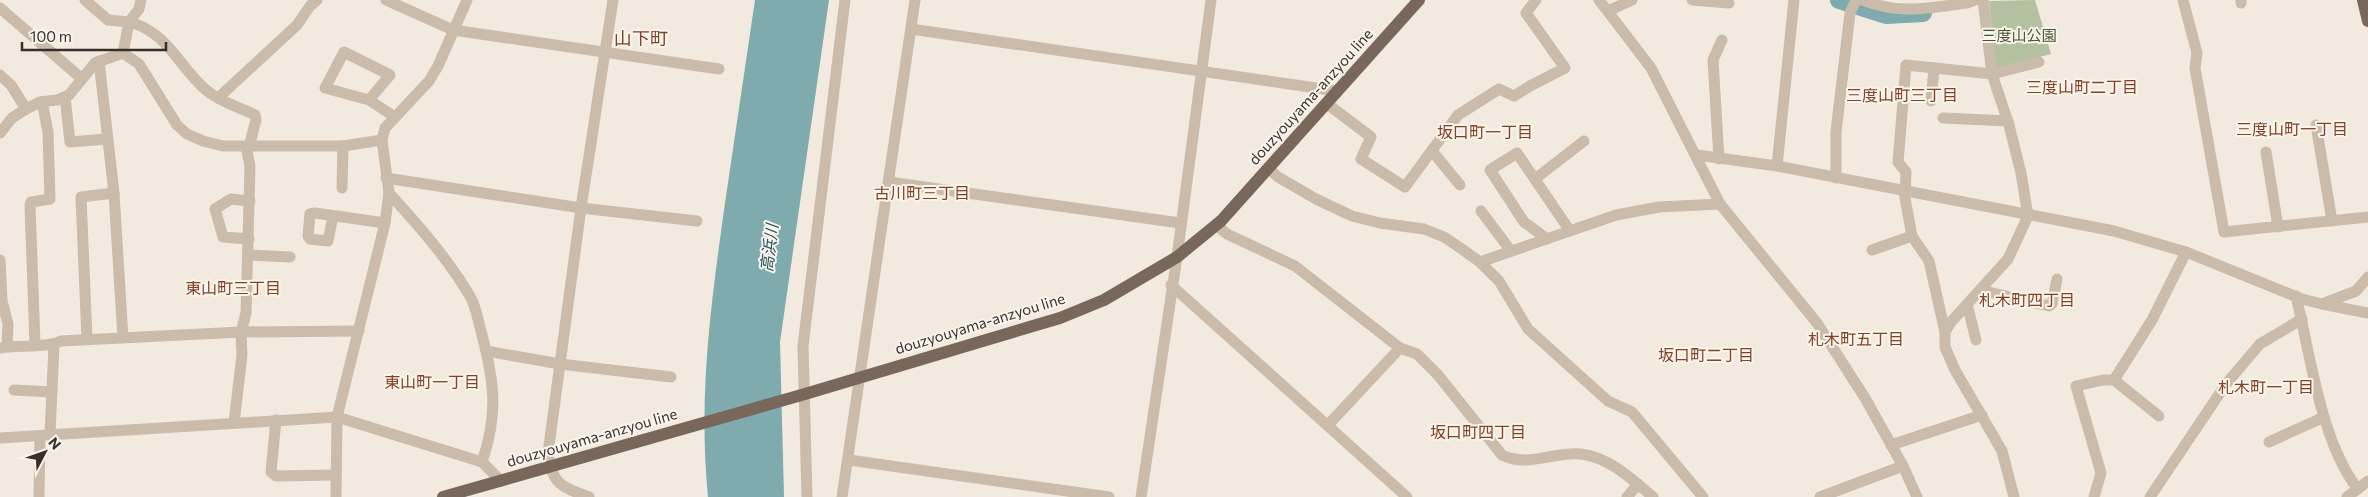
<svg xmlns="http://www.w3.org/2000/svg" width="2368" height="497" viewBox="0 0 2368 497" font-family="Commissioner,'Noto Sans JP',sans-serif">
  <rect width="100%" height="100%" fill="#f2eadf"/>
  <path fill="#b4c1a0" d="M2035,0L2051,54L1996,68L1989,1Z"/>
  <path fill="#7faaae" d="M755,0H829L780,342L784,497H708C698,394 711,304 725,203C735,135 745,68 755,0Z"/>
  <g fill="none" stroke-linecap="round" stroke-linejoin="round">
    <path stroke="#7faaae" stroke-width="18" d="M1839,0L1886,15L1923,13"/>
    <g stroke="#cabbab" stroke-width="11">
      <path d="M85,0L108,20L129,22L123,53"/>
      <path d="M141,0L139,9L129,22C168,32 178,66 206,90C220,102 239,107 255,115L256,120L249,147"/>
      <path d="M386,0L453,30L719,69"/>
      <path d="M1599,0L1651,68L1720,204L1817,323L1865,398L1903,466L1917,497"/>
      <path d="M1692,0L1729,3"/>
      <path d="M1862,0C1900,15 1928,8 1967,3L1975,0"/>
      <path d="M1983,0L1992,74L2009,125L2021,173L2028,216L2008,259L1951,322L1945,332V347L1955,370L2002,451L2014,497"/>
      <path d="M2183,0L2197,53L2195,68L2224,232L2368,217"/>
      <path d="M2241,0V3"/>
      <path d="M0,8L81,78"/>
      <path d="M1608,11L1632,0"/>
      <path d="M911,29L1337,91"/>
      <path d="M99,61L114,193L123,338"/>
      <path d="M0,75L11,85L26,109"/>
      <path d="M65,97L70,142L107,139"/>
      <path d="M218,98L297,25L310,6L317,0"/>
      <path d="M369,100L390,75L344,52L325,88L369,100L395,117"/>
      <path d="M1931,101L1934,69"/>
      <path d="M1326,103L1371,137L1361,159L1405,187L1458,115L1499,89L1514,96L1530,86L1565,68L1526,13L1536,0"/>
      <path d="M1943,118L2008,121"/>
      <path d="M2316,125L2332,221"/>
      <path d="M0,133L12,118L26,109L40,102L57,100L69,95L95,63L123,53L139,64L177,125L187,134L203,141L223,146H343L382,140"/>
      <path d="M1432,151L1460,185"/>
      <path d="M2266,152L2278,227"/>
      <path d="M1697,155L1777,166L2114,231L2186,252L2302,299L2322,304L2356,291L2368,277"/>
      <path d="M1719,159L1713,60L1722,40"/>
      <path d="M1777,166L1794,0"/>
      <path d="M1269,169L1278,177L1316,199L1352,216L1380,223L1424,229L1444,237L1459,247L1480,262L1499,281L1528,329L1608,401L1632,412L1703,497"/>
      <path d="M386,178L581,208L697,221"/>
      <path d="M1836,178V132L1850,13L1856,0"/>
      <path d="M1535,179L1584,141"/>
      <path d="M889,182L1180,223"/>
      <path d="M342,188L343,146"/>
      <path d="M389,193C419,226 449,260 471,298C476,307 478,321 481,331C494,380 499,413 482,462"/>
      <path d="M1481,211L1511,251"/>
      <path d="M333,216L328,241L310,239L308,236L310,214L315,213L385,223"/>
      <path d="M1216,225L1227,234L1295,266L1400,348L1417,354L1438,375L1502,455C1528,468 1554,451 1581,454C1609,457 1633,480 1653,497"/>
      <path d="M249,239L223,237L215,209L231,199L250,201"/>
      <path d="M1547,239L1524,222L1490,170L1517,153L1570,231"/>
      <path d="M1872,250L1912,236"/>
      <path d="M248,255L290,257"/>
      <path d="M0,260L2,301L8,324L7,346"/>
      <path d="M1480,262L1616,215L1659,207L1720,204"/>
      <path d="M1171,285L1407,497"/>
      <path d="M1980,290L2049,306L2052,304L2057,279"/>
      <path d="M2296,296C2310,353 2321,443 2358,489"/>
      <path d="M1967,304L1976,340"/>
      <path d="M2322,304L2368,313"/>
      <path d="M1945,332L1929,261L1912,236L1905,198L1906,172L1898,162L1906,65L1992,74L2039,62"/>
      <path d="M87,339L81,197L114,193"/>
      <path d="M35,344L30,205L31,202L50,199L48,132L42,102"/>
      <path d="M0,348C16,345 49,348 61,341L241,332L359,331"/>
      <path d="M486,351L560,364L671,377"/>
      <path d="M2114,380L2159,416"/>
      <path d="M14,390L52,392"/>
      <path d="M276,420L271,472L276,476L336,475"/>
      <path d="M234,423L242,355L241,332L246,313L250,166L246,147"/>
      <path d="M1328,425L1400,348"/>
      <path d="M50,434L54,345"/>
      <path d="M0,438L337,417L482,462L501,481"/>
      <path d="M2269,442L2324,417"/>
      <path d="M1891,445L1982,415"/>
      <path d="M849,460L1109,497"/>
      <path d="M39,497L40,436"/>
      <path d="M336,497L337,417L385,223L389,193L382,140L385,128L429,81L438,66L467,0"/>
      <path d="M589,497C562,487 552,485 548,453L581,208L613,0"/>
      <path d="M807,497L803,346L845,0"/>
      <path d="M842,497L915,0"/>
      <path d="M1141,497L1177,257L1211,0"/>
      <path d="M1627,497L1638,484"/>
      <path d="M1820,497L1903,466"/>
      <path d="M2094,497L2101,473L2076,386L2103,380H2114L2152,320L2186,252"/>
      <path d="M2150,497L2226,384L2260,344L2302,319"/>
      <path d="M2347,497L2368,481"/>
    </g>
    <g stroke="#79675c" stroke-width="12">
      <path d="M2363,0L2368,21"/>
      <path d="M443,497L805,394L1060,318L1104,300L1177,257L1221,221L1419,0"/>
    </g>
  </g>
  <g text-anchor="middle" stroke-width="4" stroke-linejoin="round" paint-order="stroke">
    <g font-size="15" fill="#46552f" stroke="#f9f4ec">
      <text x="2019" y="41">三度山公園</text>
    </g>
    <g font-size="15" fill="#382f2a" stroke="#f9f4ec">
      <text transform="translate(1311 97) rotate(-48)" y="5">douzyouyama-anzyou line</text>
      <text transform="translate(980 324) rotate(-17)" y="5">douzyouyama-anzyou line</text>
      <text transform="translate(592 438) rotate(-16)" y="5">douzyouyama-anzyou line</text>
    </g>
    <g font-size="16" fill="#844127" stroke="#f9f4ec">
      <text x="2082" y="93">三度山町二丁目</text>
      <text x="1902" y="101">三度山町三丁目</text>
      <text x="2292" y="135">三度山町一丁目</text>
      <text x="1485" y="138">坂口町一丁目</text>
      <text x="922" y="199">古川町三丁目</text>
      <text x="233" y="294">東山町三丁目</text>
      <text x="2027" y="306">札木町四丁目</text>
      <text x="1856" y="345">札木町五丁目</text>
      <text x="1706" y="361">坂口町二丁目</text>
      <text x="432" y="388">東山町一丁目</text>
      <text x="2266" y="393">札木町一丁目</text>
      <text x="1478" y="438">坂口町四丁目</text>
    </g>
    <g font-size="16" font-style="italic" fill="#215258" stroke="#f9f4ec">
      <text transform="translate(769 248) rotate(-83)" y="6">高浜川</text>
    </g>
    <g font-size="18" fill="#844127" stroke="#f9f4ec">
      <text x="641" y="45">山下町</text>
    </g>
  </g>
  <g transform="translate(45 452) rotate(49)" stroke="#f9f4ec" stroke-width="4" paint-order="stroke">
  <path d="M0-4L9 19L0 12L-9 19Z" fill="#382f2a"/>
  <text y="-8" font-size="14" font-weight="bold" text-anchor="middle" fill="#382f2a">N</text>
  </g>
  <path d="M22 42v8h144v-8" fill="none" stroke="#382f2a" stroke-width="2.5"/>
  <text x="30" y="42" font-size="15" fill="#382f2a" stroke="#f9f4ec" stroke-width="4" paint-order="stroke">100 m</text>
</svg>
